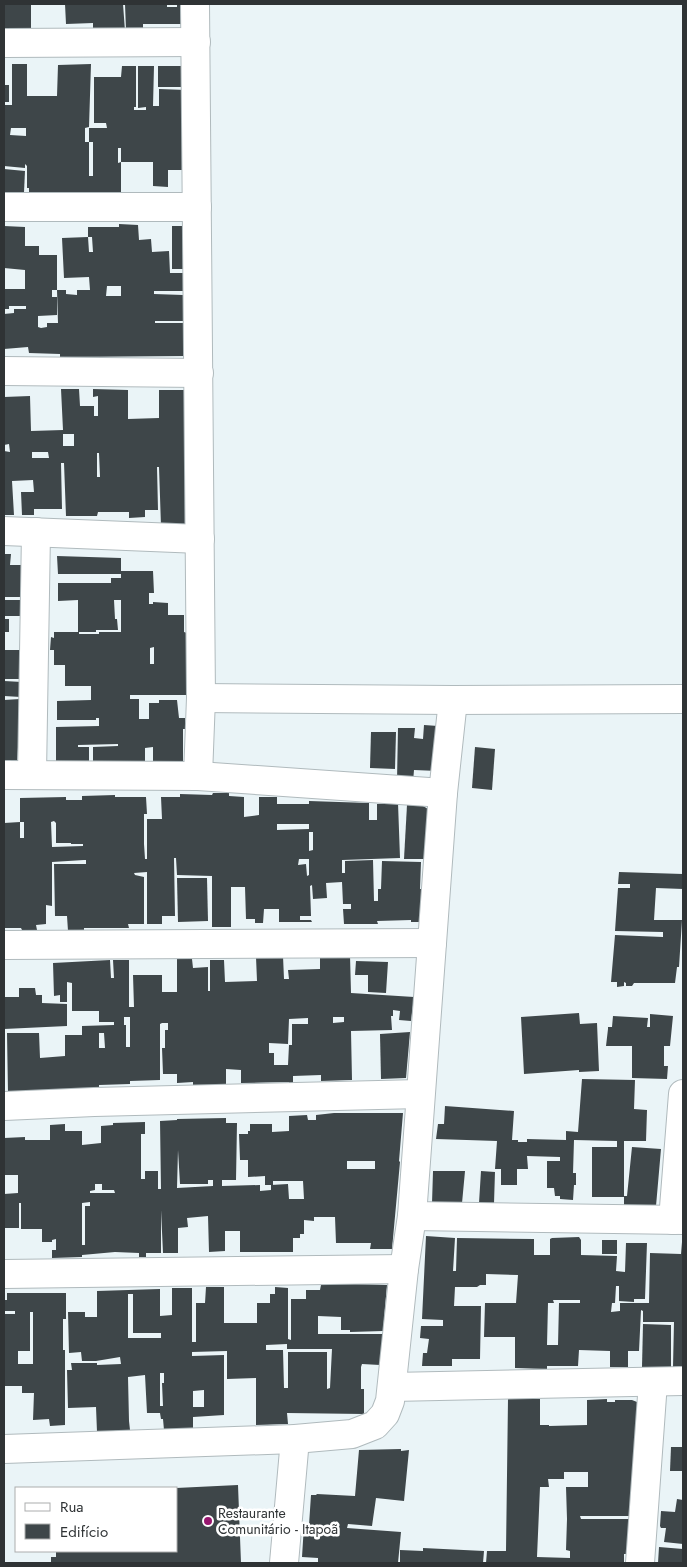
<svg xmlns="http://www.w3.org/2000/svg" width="687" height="1567" viewBox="0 0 687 1567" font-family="Jost,sans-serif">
  <rect width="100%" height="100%" fill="#eaf4f7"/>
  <g fill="#3e4649" fill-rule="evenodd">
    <path d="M4,4H31V31L4,32Z"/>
    <path d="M65,4H123L125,31L93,33V23L66,24Z"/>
    <path d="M125,4H167V7H177V4H180L181,24H143V30H126Z"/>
    <path d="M12,64H27V96H57L58,65L91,64L89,127L85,128V142H89V176H93V142H89V128H107L106,123H94V77H121L122,66H136V107H134V110H146V107L138,108V66H154L153,106H159V89L186,90V170H168V187L153,186V162H121V148H118V163L121,162V193L29,192V188H27V166L25,164V168L4,166V105H12ZM11,128H26V136L10,135Z"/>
    <rect x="158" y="66" width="28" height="21"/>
    <rect x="4" y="85" width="5" height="17"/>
    <path d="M4,169L25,171L24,192H4Z"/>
    <path d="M119,224L138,225L139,240L151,239L152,252L169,251L170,273H185V291H154V294L183,295V321H155V323H187L188,356L60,357V354L29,353L28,347L4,349V314L14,313V309H26V306H9V309H4V289H25V270L4,268V226L25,227V246H39V255H57V290H52V297H57V315L38,316V327L41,328L47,327V323H58L57,290H66V294L77,295V290H90L89,277L64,278L62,238L88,237L89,252H93L92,237H88V227H119ZM107,286H121V296H106Z"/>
    <rect x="172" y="226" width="14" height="43"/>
    <path d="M61,389H79L80,406H94V416H98V396L93,397V389L128,390V419L159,418V390H188L187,525L161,526L159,467H157L158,510H145V517L129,518V512H98L97,516H66L64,463H61L62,509H34V515H22L21,492H34L33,480L12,481L14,515H4V451L10,452L9,444L4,445V397L30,396L31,431L63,430ZM63,434H74V446H63ZM32,452H48L49,458H32ZM97,453H99L100,477H97Z"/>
    <path d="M4,554H11L10,565H26L22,597H4Z"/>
    <path d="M57,556L121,558V571H153L154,593H149V604H153V602L168,603V615H184V632L187,633L188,695H130V699H139V719H149V703H159V700H177L179,718H185V729H183V761L153,762V747L145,748V761L93,765V747L118,746V744L78,745V747H89V764H56V727L99,726V718H96V720H57V701L91,700V686H65V665H54V650H50L51,637L54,638V632H79V634H99V632H121V600H114L115,619H117L118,630H96V632H78V600L58,601V583H111V578H121V574H58ZM154,647V664H150V648Z"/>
    <rect x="4" y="600" width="22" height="16"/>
    <rect x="4" y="619" width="5" height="13"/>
    <path d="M4,650H23L22,679H4Z"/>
    <path d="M4,681L22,682L21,697L4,696Z"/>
    <path d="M20,699L19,720H22V732L19,731L17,764H4V700Z"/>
    <path d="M424,725L438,726V771L414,770L413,782L397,781L398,728H415L414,738L423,739Z"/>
    <path d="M371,732H396L395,769L370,768Z"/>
    <path d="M475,747L495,749L492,790L472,788Z"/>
    <path d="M213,793H229V796L244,797V817L259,815V797H277V804H309V801L369,803V820H377V804L398,803L400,858L342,860V873H345V861L373,860L374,901H378V889H381L382,861L421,862L420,889H425L422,922H411V920L377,921L378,924H344L343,909H351V904H343L342,882L326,883L327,898L313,899L312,885L310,886L311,916H300V920H311L312,922H279V909H264L263,923H255V919H246L245,887H231V927H212V876L177,875L176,858H174L175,916H162V924H147V872L134,873L135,875L144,877V924H128L129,928H84V931H68L67,916H55L54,864H86V860H84L52,862V906L46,905V924L36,925L37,930H22L21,928H4V823L20,822V838H24V822H20V798L66,797V800H82V796L115,795V797H146L147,814H144V844L145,859H147V819H162L161,797H180V794L212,795ZM54,821L56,823V843H71V844H83V846L52,847L51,822ZM277,824H309V829L277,830ZM309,832H313V850L309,851ZM299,859H309V875L307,876L306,864L298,865Z"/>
    <path d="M407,805L423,806L428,809L426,859H404Z"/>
    <path d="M619,872L683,874V889L656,888L654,920H682L679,967H677L675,983H634L632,986H626V983L624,982V986L617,987V982H611L615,935L663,937V932L615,931L618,888H630V884H618Z"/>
    <path d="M177,878H207L208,921L178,922Z"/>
    <path d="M350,955L351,993L414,997L411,1021L399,1020L400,1011L393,1010V1016H391L392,1030L351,1031L352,1080L321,1081V1075L293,1076V1084H289V1082L241,1083V1070L226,1069V1086L193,1087V1082L177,1083V1074H163L162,1048H165V1030H168V1023H162L160,1024V1080L130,1081V1084L99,1085V1089L8,1093L7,1033H39L40,1058L65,1056V1035H82V1026L114,1025V1022H99V1011H72V983L67,982V1002H60V995L54,996L53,963L110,960L111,978H114L113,960H129V1007H134L133,975H162V992H177V959H192L193,968L208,967V991H210V960H224L225,982L257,981L256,957L283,956L284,979H289L288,970L320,969V956ZM124,1017H130V1047H126V1025H124ZM333,1017H344V1022L333,1023ZM308,1018V1024H292V1045H289L288,1065H274V1053H269V1043L288,1044L289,1019ZM99,1033H104L105,1048H99Z"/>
    <path d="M356,961L388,962L386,993L368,992V975H355Z"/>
    <path d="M19,988H35L36,995H42V1003L67,1004V1026L4,1029V997H19Z"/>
    <path d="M579,1013L580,1024L597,1023L599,1071L579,1072V1070L524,1074L521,1017Z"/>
    <path d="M650,1014L673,1016L670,1046H664V1066H668L667,1079L632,1078V1046H606L608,1029V1027H612L613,1016L648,1018L647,1027H650Z"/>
    <path d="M410,1032L406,1078L381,1079L380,1034Z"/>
    <path d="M582,1079L635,1080L634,1109L647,1110L646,1141H624V1196H627L632,1147L661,1149L656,1206H624V1197H592V1147H617V1141L574,1140L573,1173H576V1185H574L573,1200L560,1199V1196H555L554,1188H547V1161H560V1157L527,1156L528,1169H517V1185H501V1169H495L497,1141L436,1139L438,1124H444L445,1106L514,1111L512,1140H518V1142H527V1139L566,1140V1131L578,1132Z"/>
    <path d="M334,1113H403L399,1161L400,1162L392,1249H370L371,1243H336L335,1217H314V1221L304,1220V1234H300V1238H293V1252H240V1231H225V1251L209,1252L208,1216L187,1218L188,1227L178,1228V1253H163L161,1210V1253H146V1257H139V1253L115,1252L82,1255V1257L52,1258V1250H56V1239L52,1240V1242H42V1229H21V1203H19V1228H4V1194L18,1193V1175H4V1138L25,1137V1140H50V1125L65,1124V1131H82V1145L101,1143V1126L113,1125V1123L145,1122V1134H141V1179H145V1171H158V1189H161L160,1121L177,1120V1119L226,1118V1123H237L236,1180H222V1186L260,1185V1191L271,1190V1185L288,1184L289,1199H304L303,1181H273V1185H265V1176L248,1177V1160H240L239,1134H248V1131H250V1124H272V1132L289,1131V1116L307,1115L308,1120H316V1115ZM178,1150L180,1184H208V1180H213V1186L177,1188ZM347,1161H375V1169H347ZM95,1184H102V1190H114L115,1193H90V1191L95,1190ZM90,1202V1206H85V1245H82V1203Z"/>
    <path d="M433,1171H465L462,1203H432Z"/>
    <path d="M481,1171L495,1172L494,1203H479Z"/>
    <path d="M426,1236L455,1238L453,1271H456L457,1238L534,1239V1255H550V1239L552,1238L579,1237L581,1240V1255L617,1256L616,1271L625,1272L626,1243H647L645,1299H634V1302L619,1301V1286H616L615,1303H612L611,1312L620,1311V1303H649L650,1253L681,1254L682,1242H683V1366L673,1367L674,1322H643V1311L641,1310L639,1351H628V1367H610V1351L579,1350L578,1366H547V1369L515,1368V1337H484L485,1303H516L518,1275L486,1274V1285H480L477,1287H455L454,1306H481L480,1359H452V1366H422L423,1353H427L429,1339L420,1338L421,1326H443V1320L422,1319ZM553,1300H580V1303H559L558,1345H547L548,1303H554Z"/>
    <rect x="602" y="1240" width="15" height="14"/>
    <path d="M323,1283L387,1285L383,1331L350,1332V1330H341V1317L318,1316V1334H383L380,1365L362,1364L361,1367V1389H364V1414L287,1413L288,1424L256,1425V1378L227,1379V1351L192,1352V1356L224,1355V1415L193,1417V1428L164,1430L163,1419H161L160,1413H147L145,1375L128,1377L129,1421L130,1430L97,1432L96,1407L68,1408L67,1370H72L71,1363H97V1365L121,1364L120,1357L96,1361H82L81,1352L69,1353L68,1312H85V1317H97V1291L160,1289V1316L172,1315V1288H192V1342H196V1303H205L206,1287H224V1323H257V1303H270V1294H275V1287L288,1288V1339L291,1340V1299H306V1290H320L321,1285H323ZM128,1294H133V1333H161V1338H128ZM287,1344V1349H332L330,1388L327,1389V1352H288V1388H284L283,1350H266V1345ZM160,1373H164V1383H162L163,1406H160ZM204,1390V1407H193V1391Z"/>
    <path d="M7,1293H66V1319H63V1350H65V1425L50,1426L49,1419L33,1420L34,1393H22V1386H4V1314H15V1311H4V1300H7ZM30,1312H33V1364H18V1351H30Z"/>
    <path d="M643,1324L671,1325V1367H642Z"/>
    <path d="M508,1399H540V1425H549V1426L587,1425V1400L607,1399V1402H615V1400H632L637,1402V1501H630V1516H580L581,1519H632L630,1554H624V1563H486L487,1551H506ZM564,1472H588V1487H566L567,1519L566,1550L570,1551V1558L537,1557L540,1487H549L548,1479H564Z"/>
    <path d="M671,1447H683V1471H670Z"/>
    <path d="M401,1449V1451L409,1450L404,1501L376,1498L372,1526L348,1524L347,1528L401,1532L398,1563H318V1558L302,1557L304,1525H309L311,1495H316L317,1494L355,1496L359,1450Z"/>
    <path d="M238,1485L241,1563H51V1557H56V1551H176V1488Z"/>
    <path d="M677,1499L683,1500V1544L664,1542L666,1528H661L660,1526L661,1511L675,1512Z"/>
    <path d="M659,1547L683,1549V1563H658Z"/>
    <path d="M423,1548L484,1551L483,1563H400V1550L423,1551Z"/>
  </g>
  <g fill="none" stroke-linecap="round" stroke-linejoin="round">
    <defs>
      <g id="minor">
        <path d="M4,43L196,42"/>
        <path d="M4,207H197"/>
        <path d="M4,371L199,373"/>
        <path d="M4,531L200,539"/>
        <path d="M201,698L453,700L683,699"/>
        <path d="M32,775L36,532"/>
        <path d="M198,776L443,793"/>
        <path d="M4,945L432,943"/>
        <path d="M4,1106L94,1102L420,1094"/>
        <path d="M412,1216L683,1220"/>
        <path d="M673,1220L683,1094"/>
        <path d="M4,1274L404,1269"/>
        <path d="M392,1387L683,1381"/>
        <path d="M4,1449L295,1439L352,1434L375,1425L385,1414L390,1401L404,1269L412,1216L443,793L453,700"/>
        <path d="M284,1563L295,1439"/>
        <path d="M640,1563L653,1382"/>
      </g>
      <path id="tertiary" d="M4,775L198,776L201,698L195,4"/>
    </defs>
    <use href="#minor" stroke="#b0babd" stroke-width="30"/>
    <use href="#tertiary" stroke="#b0babd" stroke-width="30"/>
    <use href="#minor" stroke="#fff" stroke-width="28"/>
    <use href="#tertiary" stroke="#fff" stroke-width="28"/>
  </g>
  <circle fill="#97176f" stroke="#fff" stroke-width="2" cx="208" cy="1521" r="5"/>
  <g text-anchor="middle" stroke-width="5" stroke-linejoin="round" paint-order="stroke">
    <g font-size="14" fill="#2f3335" stroke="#fff" text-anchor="start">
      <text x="218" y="1518">Restaurante<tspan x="218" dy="16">Comunitário - Itapoã</tspan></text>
    </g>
  </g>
  <rect width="687" height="1567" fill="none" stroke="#2f3335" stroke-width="10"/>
  <rect x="15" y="1487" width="162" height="65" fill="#ffffff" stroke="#acadae"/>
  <rect x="25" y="1503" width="25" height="8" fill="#ffffff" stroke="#acadae"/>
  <text x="60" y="1512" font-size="15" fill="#2f3335">Rua</text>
  <rect x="25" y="1524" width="25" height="15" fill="#3e4649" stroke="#acadae"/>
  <text x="60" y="1537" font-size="15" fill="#2f3335">Edifício</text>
</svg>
